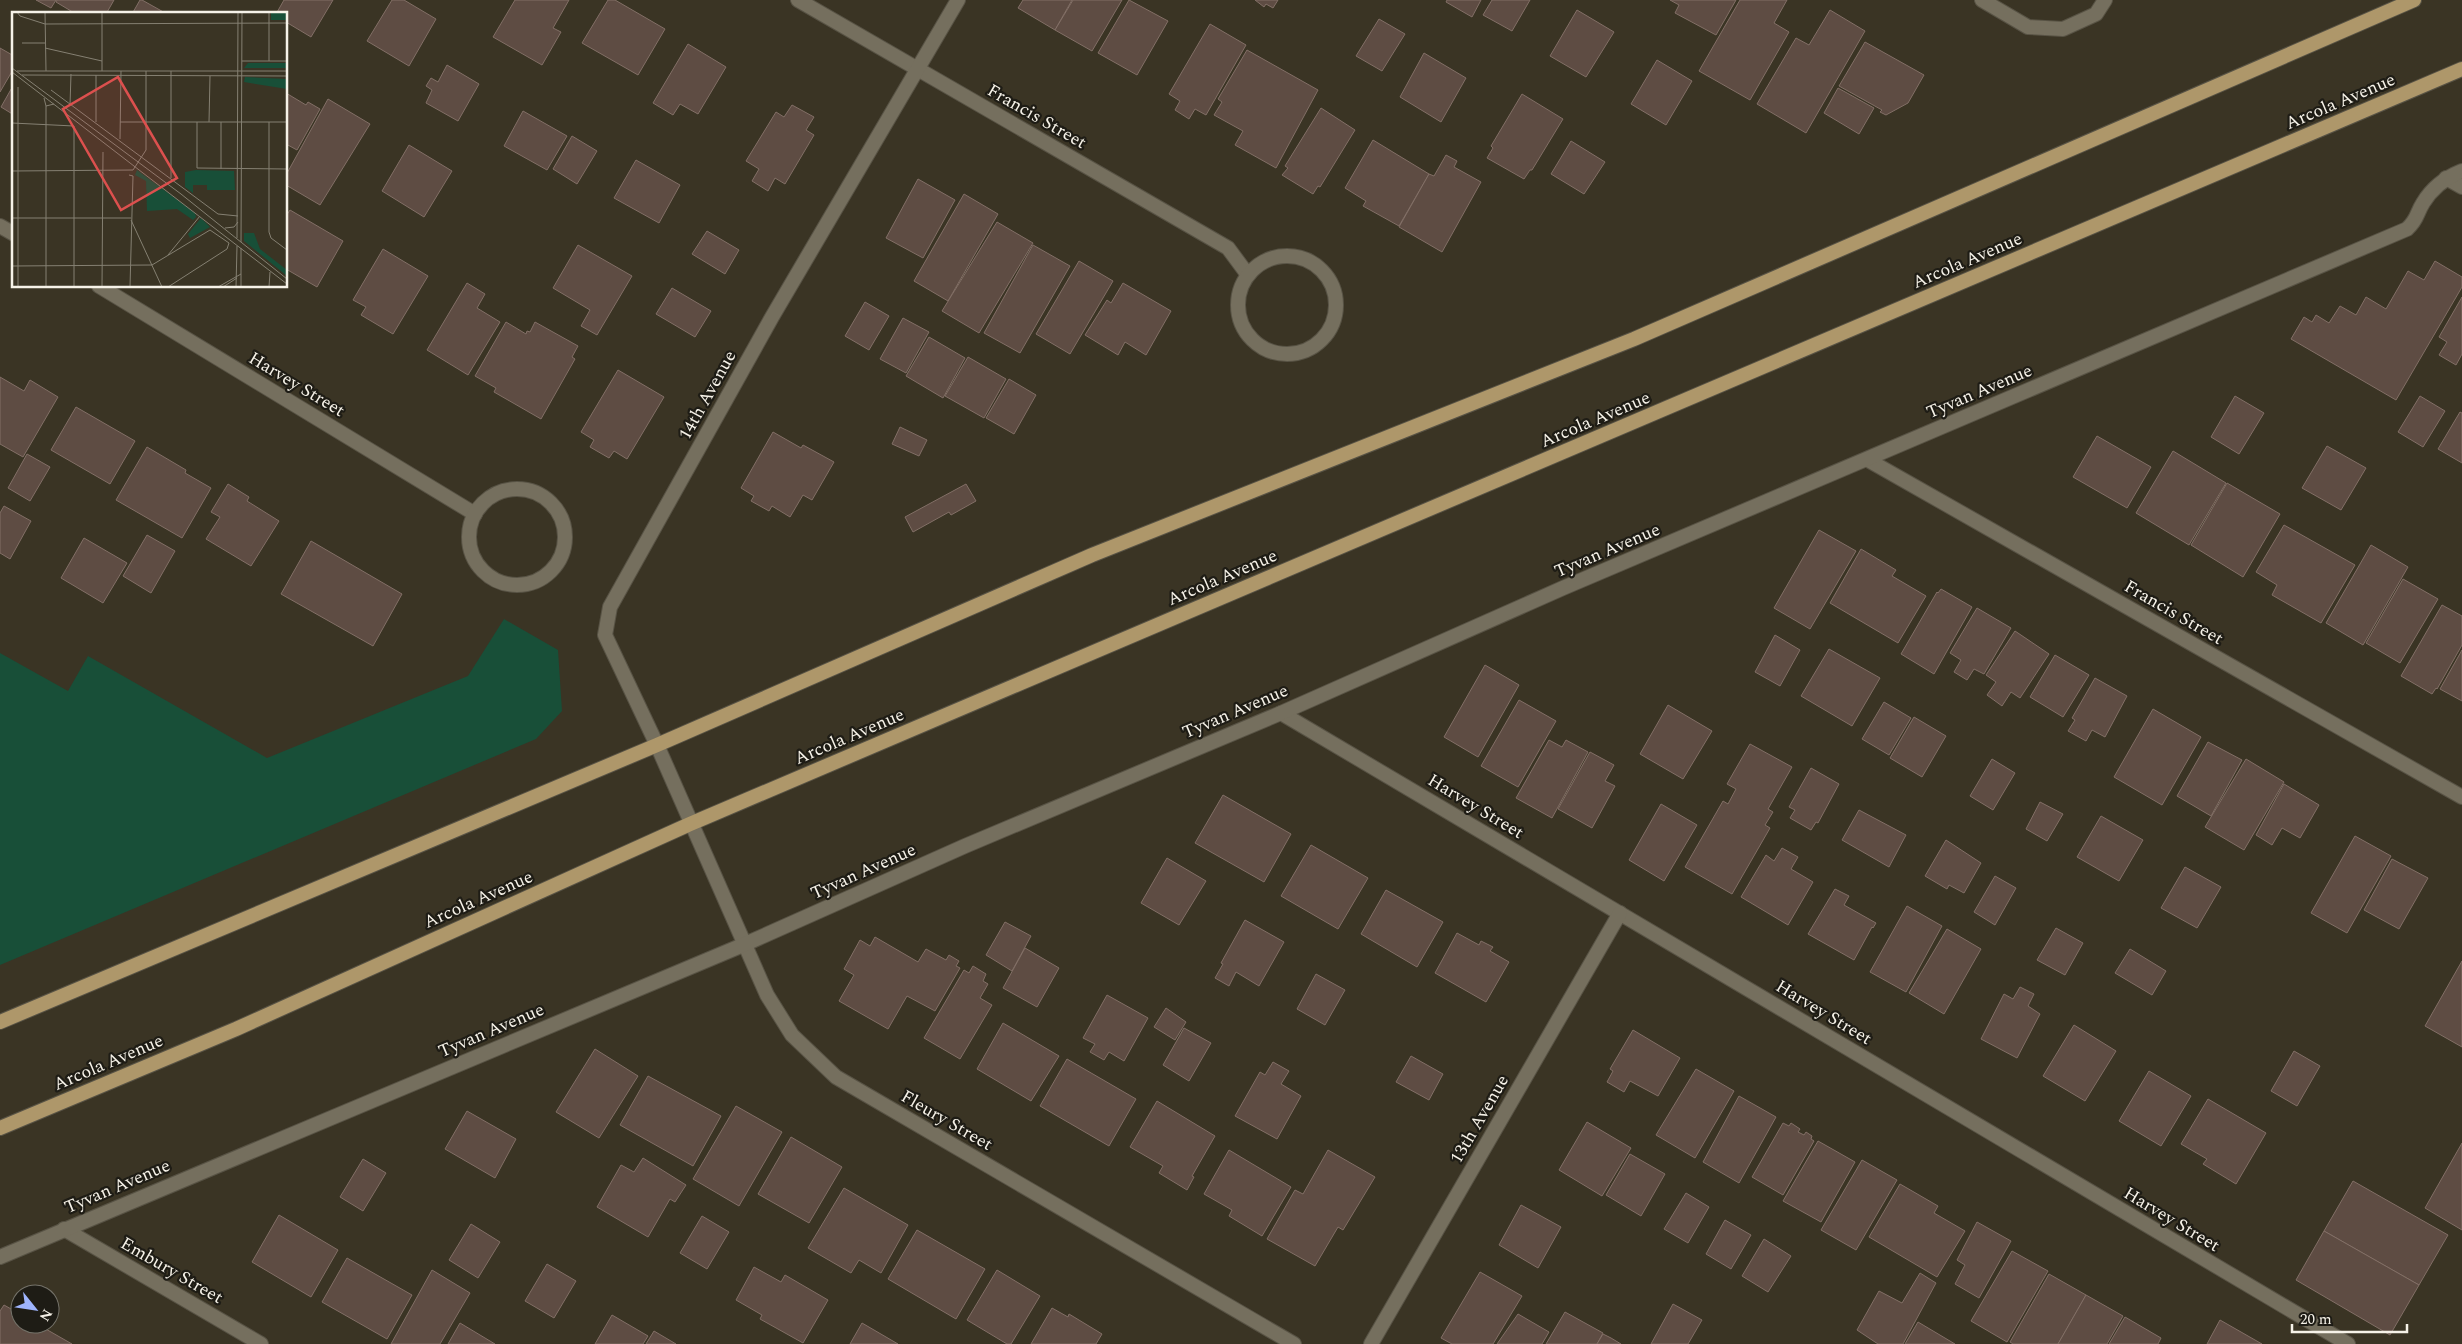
<svg xmlns="http://www.w3.org/2000/svg" width="2462" height="1344" viewBox="0 0 2462 1344" font-family="Spectral,serif">
  <rect width="100%" height="100%" fill="#3a3424"/>
  <path fill="#184f38" d="M504,619L558,650L562,711L536,739L0,965V653L68,691L88,656L267,758L468,676Z"/>
  <g fill="#5e4c43" stroke="#826f66">
    <path d="M36,0H56L51,8Z"/>
    <path d="M57,0H114L106,14H76L56,2Z"/>
    <path d="M140,0H142L167,14H132Z"/>
    <path d="M284,0H333L311,37L286,22V14H276Z"/>
    <path d="M392,0H404L436,19L409,66L367,41Z"/>
    <path d="M515,0H569L553,28L561,32L542,65L493,37Z"/>
    <path d="M608,0H615L665,29L638,75L582,43Z"/>
    <path d="M1023,0H1072L1055,30L1018,8Z"/>
    <path d="M1073,0H1122L1092,51L1055,30Z"/>
    <path d="M1129,0L1168,21L1137,75L1098,53Z"/>
    <path d="M1255,0H1278L1273,8L1266,4L1264,7Z"/>
    <path d="M1447,0H1481L1472,17L1446,2Z"/>
    <path d="M1492,0H1530L1512,31L1483,15Z"/>
    <path d="M1670,0H1736L1716,35L1675,13L1679,5Z"/>
    <path d="M1740,0H1787L1774,23L1789,32L1750,100L1699,71Z"/>
    <path d="M1577,10L1614,32L1586,77L1550,56Z"/>
    <path d="M1830,10L1865,31L1806,133L1757,104L1796,38L1809,45Z"/>
    <path d="M1379,19L1405,34L1382,71L1356,56Z"/>
    <path d="M1210,24L1246,45L1206,115L1195,109L1189,119L1175,110L1180,101L1169,94Z"/>
    <path d="M1865,42L1924,75L1908,103L1886,115L1880,112L1882,110L1839,86Z"/>
    <path d="M688,44L726,67L698,114L680,104L673,115L653,103Z"/>
    <path d="M0,48L14,56V68L0,92Z"/>
    <path d="M1247,50L1318,90L1276,168L1235,145L1243,131L1214,115L1222,102L1218,99Z"/>
    <path d="M1424,53L1466,78L1441,122L1400,97Z"/>
    <path d="M1657,60L1692,81L1666,125L1631,104Z"/>
    <path d="M447,65L479,84L458,121L426,103L432,90L426,86L431,78L438,82Z"/>
    <path d="M14,84V115L1,107Z"/>
    <path d="M1838,88L1874,108L1859,134L1824,113Z"/>
    <path d="M286,93L306,105L308,102L320,109L297,150L286,144Z"/>
    <path d="M1522,94L1563,119L1532,170H1530L1524,179L1487,158L1493,148L1491,146Z"/>
    <path d="M328,99L370,124L320,205L286,185V175Z"/>
    <path d="M792,105L814,117L806,130L814,135L785,184L775,178L768,191L752,181L759,169L746,161L776,112L784,117Z"/>
    <path d="M1321,108L1355,130L1320,187L1318,186L1313,194L1282,175L1288,168L1285,166Z"/>
    <path d="M523,111L567,136L547,170L504,146Z"/>
    <path d="M572,136L597,151L577,184L553,169Z"/>
    <path d="M1373,140L1429,174L1399,226L1363,206L1366,201L1345,188Z"/>
    <path d="M1571,141L1605,162L1584,194L1551,174Z"/>
    <path d="M409,145L452,171L424,217L382,191Z"/>
    <path d="M1446,155L1457,161L1454,167L1481,182L1442,252L1399,227L1429,174L1434,176Z"/>
    <path d="M636,160L680,185L659,223L614,198Z"/>
    <path d="M918,179L955,200L923,258L886,238Z"/>
    <path d="M964,194L998,214L948,301L914,281Z"/>
    <path d="M290,210L343,241L317,287L286,269V216Z"/>
    <path d="M997,222L1033,243L979,333L942,311Z"/>
    <path d="M707,231L739,250L725,274L692,254Z"/>
    <path d="M578,245L632,276L597,335L581,326L590,310L553,288Z"/>
    <path d="M1033,245L1070,266L1020,353L984,333Z"/>
    <path d="M383,249L428,276L393,334L361,315L366,307L353,300Z"/>
    <path d="M1079,261L1113,281L1070,354L1036,334Z"/>
    <path d="M2435,261L2462,277V287L2396,400L2291,339L2304,317L2312,322L2316,315L2329,323L2340,306L2356,315L2366,297L2386,309L2408,271L2424,280Z"/>
    <path d="M467,283L485,294L477,308L500,322L468,375L427,350Z"/>
    <path d="M1123,283L1171,311L1146,355L1125,342L1118,355L1085,335L1107,300L1111,303Z"/>
    <path d="M672,288L711,311L695,337L656,314Z"/>
    <path d="M2462,297V354L2456,365L2439,355L2447,342L2439,337Z"/>
    <path d="M865,302L889,316L869,350L845,336Z"/>
    <path d="M903,318L929,332L906,373L880,359Z"/>
    <path d="M506,322L526,334L527,331L530,332L535,322L578,346L572,357L575,359L541,419L494,392L496,388L475,376Z"/>
    <path d="M929,337L965,358L943,398L906,376Z"/>
    <path d="M968,357L1006,379L984,418L945,396Z"/>
    <path d="M618,370L664,397L627,459L614,451L609,458L590,447L594,440L581,432Z"/>
    <path d="M0,377L24,391L30,380L58,397L23,457L0,444Z"/>
    <path d="M1009,379L1036,395L1014,434L986,418Z"/>
    <path d="M2235,396L2264,413L2239,454L2211,437Z"/>
    <path d="M2420,396L2445,411L2423,447L2398,432Z"/>
    <path d="M76,407L135,441L110,484L51,450Z"/>
    <path d="M2460,412L2462,413V463L2438,449Z"/>
    <path d="M900,427L927,440L919,456L892,444Z"/>
    <path d="M773,432L801,448L803,445L834,462L812,500L803,495L790,517L772,506L769,511L751,501L754,496L741,488Z"/>
    <path d="M2097,436L2151,467L2127,508L2073,477Z"/>
    <path d="M2327,446L2366,468L2341,510L2302,488Z"/>
    <path d="M147,447L186,470L185,473L211,488L182,538L116,500Z"/>
    <path d="M2173,451L2226,483L2189,545L2136,513Z"/>
    <path d="M27,454L50,467L30,501L8,488Z"/>
    <path d="M2227,483L2280,514L2243,577L2191,545Z"/>
    <path d="M228,484L249,497L247,501L279,521L251,566L206,539L220,517L211,512Z"/>
    <path d="M966,484L976,501L951,515L949,512L913,532L905,517Z"/>
    <path d="M4,506L31,521L10,559L0,553V513Z"/>
    <path d="M2284,525L2355,565L2321,623L2272,595L2277,585L2256,572Z"/>
    <path d="M1819,530L1856,551L1810,629L1774,608Z"/>
    <path d="M147,535L175,551L151,593L123,576Z"/>
    <path d="M84,538L127,563L103,603L61,578Z"/>
    <path d="M311,541L402,594L373,646L281,594Z"/>
    <path d="M2371,545L2408,567L2363,645L2326,623Z"/>
    <path d="M1861,549L1896,570L1892,576L1926,596L1898,643L1830,603Z"/>
    <path d="M2403,579L2438,599L2400,663L2366,643Z"/>
    <path d="M1941,589L1972,607L1934,674L1901,654L1937,592L1938,593Z"/>
    <path d="M2442,605L2462,616V645L2437,689L2436,688L2432,694L2401,676Z"/>
    <path d="M1977,608L2011,628L1984,674L1974,669L1967,680L1954,672L1961,660L1950,653Z"/>
    <path d="M2015,631L2049,654L2020,698L2011,692L2002,706L1987,695L1996,682L1986,675Z"/>
    <path d="M1775,635L1800,650L1780,686L1755,672Z"/>
    <path d="M1829,649L1880,678L1852,726L1801,696Z"/>
    <path d="M2462,650V701L2440,689Z"/>
    <path d="M2055,655L2089,675L2063,717L2030,697Z"/>
    <path d="M1485,665L1519,685L1478,757L1444,737Z"/>
    <path d="M2095,678L2127,696L2105,737L2092,730L2086,741L2068,731L2075,720L2072,718Z"/>
    <path d="M1519,700L1556,721L1518,787L1481,766Z"/>
    <path d="M1884,702L1911,718L1889,755L1862,739Z"/>
    <path d="M1668,705L1712,731L1683,779L1640,754Z"/>
    <path d="M2153,709L2201,737L2162,805L2114,777Z"/>
    <path d="M1914,717L1946,736L1922,777L1890,758Z"/>
    <path d="M1549,740L1562,747L1566,740L1588,752L1552,818L1516,798Z"/>
    <path d="M2208,742L2242,760L2211,816L2177,796Z"/>
    <path d="M1750,744L1792,767L1768,809L1773,812L1765,825L1770,828L1732,894L1685,867L1723,801L1728,804L1736,789L1727,784Z"/>
    <path d="M1590,752L1614,765L1605,781L1615,786L1592,828L1558,809Z"/>
    <path d="M1992,759L2015,773L1993,810L1970,796Z"/>
    <path d="M2246,759L2284,782L2244,850L2205,827Z"/>
    <path d="M1811,768L1839,784L1818,823L1816,822L1811,830L1790,818L1795,810L1789,807Z"/>
    <path d="M2284,784L2319,805L2300,838L2282,828L2272,845L2256,835Z"/>
    <path d="M1223,795L1291,834L1264,882L1195,843Z"/>
    <path d="M2040,802L2063,814L2047,841L2026,829Z"/>
    <path d="M1661,804L1697,825L1664,881L1629,860Z"/>
    <path d="M1859,810L1906,835L1889,867L1842,840Z"/>
    <path d="M2101,816L2143,840L2119,881L2077,857Z"/>
    <path d="M2355,836L2391,856L2347,933L2311,913Z"/>
    <path d="M1946,840L1981,863L1964,893L1949,885L1947,889L1925,876Z"/>
    <path d="M1311,845L1368,878L1338,929L1281,896Z"/>
    <path d="M1782,848L1798,857L1791,869L1813,882L1788,925L1741,897L1766,855L1774,861Z"/>
    <path d="M1167,858L1206,881L1179,925L1141,903Z"/>
    <path d="M2392,859L2428,878L2399,929L2364,910Z"/>
    <path d="M2185,867L2221,887L2197,928L2161,908Z"/>
    <path d="M1995,876L2016,888L1995,925L1974,912Z"/>
    <path d="M1835,889L1849,896L1844,905L1876,923L1873,928L1872,927L1854,960L1808,934Z"/>
    <path d="M1386,890L1443,922L1417,967L1361,934Z"/>
    <path d="M1907,906L1942,926L1906,992L1870,972Z"/>
    <path d="M1245,920L1284,942L1259,986L1236,972L1229,986L1215,978L1223,964L1221,963Z"/>
    <path d="M1005,922L1031,936L1012,971L986,955Z"/>
    <path d="M2056,928L2083,943L2065,975L2037,960Z"/>
    <path d="M1947,929L1981,949L1944,1014L1909,993Z"/>
    <path d="M1457,933L1479,945L1481,941L1493,947L1490,951L1509,962L1486,1002L1435,973Z"/>
    <path d="M875,937L918,962L926,949L946,960L949,955L959,961L956,966L960,968L935,1011L907,996L888,1029L839,1001L854,975L844,969L860,940L870,946Z"/>
    <path d="M1025,948L1059,968L1037,1007L1003,988Z"/>
    <path d="M2130,949L2166,971L2152,995L2115,973Z"/>
    <path d="M2462,961V1047L2425,1026Z"/>
    <path d="M973,966L986,974L983,981L988,984L980,998L992,1005L960,1059L924,1038L964,970L969,973Z"/>
    <path d="M1316,974L1345,990L1325,1025L1297,1009Z"/>
    <path d="M2020,987L2034,994L2028,1006L2040,1014L2017,1058L1981,1039L2004,994L2013,999Z"/>
    <path d="M1107,995L1148,1018L1124,1061L1109,1052L1104,1060L1090,1052L1095,1044L1083,1038Z"/>
    <path d="M1166,1008L1186,1022L1175,1040L1154,1027Z"/>
    <path d="M1003,1023L1059,1056L1031,1101L977,1069Z"/>
    <path d="M2074,1025L2116,1051L2085,1101L2043,1076Z"/>
    <path d="M1184,1028L1211,1043L1189,1081L1163,1065Z"/>
    <path d="M1633,1030L1680,1058L1658,1096L1630,1081L1624,1092L1607,1082L1613,1071L1610,1069Z"/>
    <path d="M595,1049L638,1076L599,1138L556,1112Z"/>
    <path d="M2294,1051L2320,1066L2297,1106L2271,1091Z"/>
    <path d="M1411,1056L1443,1074L1429,1100L1396,1082Z"/>
    <path d="M1067,1059L1136,1099L1109,1146L1040,1106Z"/>
    <path d="M1273,1062L1289,1071L1281,1084L1301,1096L1277,1139L1235,1116L1260,1072L1265,1075Z"/>
    <path d="M1696,1069L1734,1091L1695,1158L1656,1135Z"/>
    <path d="M2149,1071L2191,1096L2161,1146L2119,1121Z"/>
    <path d="M648,1076L721,1116L693,1166L620,1125Z"/>
    <path d="M1739,1096L1776,1117L1739,1183L1703,1162Z"/>
    <path d="M2208,1099L2266,1133L2236,1184L2203,1164L2207,1159L2181,1144Z"/>
    <path d="M1157,1101L1215,1136L1192,1176L1194,1177L1187,1190L1159,1173L1163,1166L1130,1147Z"/>
    <path d="M736,1106L782,1132L739,1206L693,1179Z"/>
    <path d="M467,1111L516,1139L495,1178L445,1149Z"/>
    <path d="M1587,1122L1631,1148L1602,1196L1559,1170Z"/>
    <path d="M1783,1123L1789,1126L1791,1123L1800,1129L1798,1132L1804,1135L1806,1132L1812,1136L1811,1139L1814,1141L1783,1195L1752,1177Z"/>
    <path d="M791,1137L842,1167L809,1223L758,1194Z"/>
    <path d="M1818,1141L1855,1162L1821,1222L1783,1201Z"/>
    <path d="M2462,1143V1230L2425,1208Z"/>
    <path d="M1229,1150L1291,1187L1262,1236L1229,1216L1232,1210L1204,1194Z"/>
    <path d="M1328,1150L1375,1177L1343,1230L1338,1227L1315,1266L1267,1239L1295,1190L1303,1194Z"/>
    <path d="M1630,1154L1665,1174L1641,1216L1606,1195Z"/>
    <path d="M643,1158L686,1185L675,1202L670,1199L648,1237L597,1207L621,1165L634,1172Z"/>
    <path d="M363,1159L386,1173L363,1211L340,1197Z"/>
    <path d="M1862,1160L1897,1180L1856,1250L1821,1230Z"/>
    <path d="M2353,1181L2448,1235L2419,1285L2324,1231Z"/>
    <path d="M1900,1184L1938,1206L1934,1213L1965,1231L1937,1277L1869,1237Z"/>
    <path d="M844,1188L908,1225L881,1273L859,1260L851,1273L808,1248Z"/>
    <path d="M1686,1193L1709,1207L1688,1243L1664,1229Z"/>
    <path d="M1521,1205L1561,1227L1538,1268L1499,1245Z"/>
    <path d="M279,1215L338,1250L311,1297L252,1262Z"/>
    <path d="M702,1216L729,1232L707,1269L680,1253Z"/>
    <path d="M1725,1220L1751,1235L1731,1269L1706,1254Z"/>
    <path d="M1977,1222L2011,1241L1979,1298L1955,1284L1965,1265L1957,1260Z"/>
    <path d="M471,1224L500,1242L478,1278L449,1260Z"/>
    <path d="M917,1230L985,1269L956,1319L888,1279Z"/>
    <path d="M2324,1231L2419,1285L2390,1335L2296,1280Z"/>
    <path d="M1764,1239L1791,1256L1768,1292L1742,1276Z"/>
    <path d="M2012,1251L2048,1271L2007,1342L1971,1321Z"/>
    <path d="M347,1258L412,1295L387,1339L322,1302Z"/>
    <path d="M547,1264L576,1281L554,1318L525,1301Z"/>
    <path d="M754,1267L781,1282L785,1275L828,1300L803,1343L760,1319L762,1315L736,1300Z"/>
    <path d="M432,1270L470,1293L440,1344H391Z"/>
    <path d="M997,1270L1040,1296L1011,1344H1007L967,1320Z"/>
    <path d="M1480,1272L1522,1296L1493,1344H1452L1441,1338Z"/>
    <path d="M1920,1273L1936,1283L1903,1344H1878L1857,1330L1879,1291L1902,1303Z"/>
    <path d="M2049,1274L2086,1295L2058,1344H2013L2010,1342Z"/>
    <path d="M2086,1295L2123,1316L2107,1344H2058Z"/>
    <path d="M1673,1304L1702,1320L1688,1344H1651Z"/>
    <path d="M4,1305L20,1314V1324H37L72,1344H0V1311Z"/>
    <path d="M1052,1308L1068,1317L1069,1314L1102,1334L1096,1344H1031Z"/>
    <path d="M1565,1312L1603,1333L1597,1344H1546Z"/>
    <path d="M1518,1314L1549,1332L1542,1344H1497Z"/>
    <path d="M612,1315L648,1336L643,1344H595Z"/>
    <path d="M2125,1317L2161,1338L2158,1344H2109Z"/>
    <path d="M2220,1320L2262,1344H2207Z"/>
    <path d="M1918,1322L1955,1344H1905Z"/>
    <path d="M460,1323L495,1344H448Z"/>
    <path d="M862,1323L898,1344H850Z"/>
    <path d="M654,1331L676,1344H646Z"/>
    <path d="M1603,1334L1611,1338L1621,1344H1597Z"/>
  </g>
  <g fill="none" stroke-linecap="round" stroke-linejoin="round">
    <defs>
      <g id="minor">
        <path d="M798,0L1228,248L1248,275"/>
        <path d="M958,0L772,317L610,607L605,635L657,745L767,995L792,1035L836,1077L1294,1344"/>
        <path d="M1982,0L2028,27L2063,29L2096,14L2105,0"/>
        <path d="M2446,178L2462,187"/>
        <path d="M0,226L14,234"/>
        <circle cx="1287" cy="305" r="49"/>
        <path d="M99,286L475,514"/>
        <path d="M1868,460L2462,797"/>
        <circle cx="517" cy="537" r="48"/>
        <path d="M1281,713L2348,1344"/>
        <path d="M64,1229L261,1344"/>
        <path d="M0,1257L743,945L965,846L1281,713L1563,588L2407,229C2418,219 2416,214 2423,203C2432,188 2447,177 2462,171"/>
        <path d="M1371,1344L1620,913"/>
      </g>
      <g id="primary">
        <path d="M0,1022L657,745L1092,555L1634,339L2414,0"/>
        <path d="M0,1128L236,1029L690,824L2462,69"/>
      </g>
    </defs>
    <use href="#minor" stroke="#585345" stroke-width="16"/>
    <use href="#primary" stroke="#585345" stroke-width="16"/>
    <use href="#minor" stroke="#756f5e" stroke-width="14"/>
    <use href="#primary" stroke="#ae976a" stroke-width="14"/>
  </g>
  <g text-anchor="middle" stroke-width="4.5" stroke-linejoin="round" paint-order="stroke">
    <g font-size="18" fill="#f6f2e8" stroke="#1e1c15">
      <text transform="translate(2340 101) rotate(-23)" y="6">Arcola Avenue</text>
      <text transform="translate(1037 116) rotate(30)" y="6">Francis Street</text>
      <text transform="translate(1967 260) rotate(-23)" y="6">Arcola Avenue</text>
      <text transform="translate(297 384) rotate(31)" y="6">Harvey Street</text>
      <text transform="translate(1979 391) rotate(-23)" y="6">Tyvan Avenue</text>
      <text transform="translate(707 395) rotate(-61)" y="6">14th Avenue</text>
      <text transform="translate(1595 419) rotate(-23)" y="6">Arcola Avenue</text>
      <text transform="translate(1607 550) rotate(-23)" y="6">Tyvan Avenue</text>
      <text transform="translate(1222 577) rotate(-23)" y="6">Arcola Avenue</text>
      <text transform="translate(2174 612) rotate(30)" y="6">Francis Street</text>
      <text transform="translate(1235 711) rotate(-23)" y="6">Tyvan Avenue</text>
      <text transform="translate(849 736) rotate(-23)" y="6">Arcola Avenue</text>
      <text transform="translate(1476 806) rotate(31)" y="6">Harvey Street</text>
      <text transform="translate(863 871) rotate(-24)" y="6">Tyvan Avenue</text>
      <text transform="translate(478 899) rotate(-24)" y="6">Arcola Avenue</text>
      <text transform="translate(1824 1012) rotate(31)" y="6">Harvey Street</text>
      <text transform="translate(491 1030) rotate(-23)" y="6">Tyvan Avenue</text>
      <text transform="translate(108 1062) rotate(-23)" y="6">Arcola Avenue</text>
      <text transform="translate(1479 1119) rotate(-60)" y="6">13th Avenue</text>
      <text transform="translate(947 1120) rotate(30)" y="6">Fleury Street</text>
      <text transform="translate(117 1186) rotate(-23)" y="6">Tyvan Avenue</text>
      <text transform="translate(2172 1219) rotate(31)" y="6">Harvey Street</text>
      <text transform="translate(172 1270) rotate(30)" y="6">Embury Street</text>
    </g>
  </g>
  <g transform="translate(12 12)">
    <rect width="275" height="275" fill="#3a3424"/>
    <path d="M259,0H275V8H259ZM236,51H275V56H232ZM233,65L275,67V77L232,70ZM125,158L183,201L184,205L181,208L165,197L135,199L134,169L123,163ZM184,158L222,159L223,178H195V173H181V181L173,175V160ZM189,206L198,215L178,226L176,222ZM232,221H242L248,237L275,258V264L232,229Z" fill="#184f38"/>
    <path fill="none" stroke="#858072" stroke-width="1" d="M5,0L8,4L33,12L275,11M33,0L34,59M90,0V59M257,0V49M10,31H33M33,36L90,49M230,49H275M0,56L169,182L275,267M5,59H275M0,60L275,272M10,63L275,64M84,63V110M39,78L206,202L226,204M32,86L34,94L42,92M58,93L59,62M34,94V275M108,110H275M185,110V156L275,157M197,110L198,64M209,110V157M257,110V220L259,226L275,238M0,111L62,114V275M108,127L109,59M0,159L121,158L134,138V59M117,163L121,164L118,275M159,166V59M0,206H119M119,208L150,275M213,216L222,215L226,210M225,226L226,0M229,230L230,0M156,243L188,204M0,254L140,253L198,218L217,231L215,237L156,275M6,275V75M90,275L91,140M206,275L229,262M211,275L225,266M224,275L225,234M229,275V236M257,275L258,260"/>
    <path fill="#dc504e" fill-opacity="0.15" stroke="#dc504e" stroke-width="2.5" d="M106,65L165,166L109,198L51,97Z"/>
    <rect width="275" height="275" fill="none" stroke="#f6f2e8" stroke-width="2.5"/>
  </g>
  <g transform="translate(35 1309) rotate(120)"><circle r="24" fill="#1e1c15" stroke="#747269"/>
  <path d="M0-4L9 19L0 12L-9 19Z" fill="#9eb4fd"/>
  <text y="-8" font-size="14" font-weight="bold" text-anchor="middle" fill="#f6f2e8">N</text>
  </g>
  <path d="M2292 1324v8h115v-8" fill="none" stroke="#f6f2e8" stroke-width="2.5"/>
  <text x="2300" y="1324" font-size="15" fill="#f6f2e8" stroke="#1e1c15" stroke-width="4" paint-order="stroke">20 m</text>
</svg>
